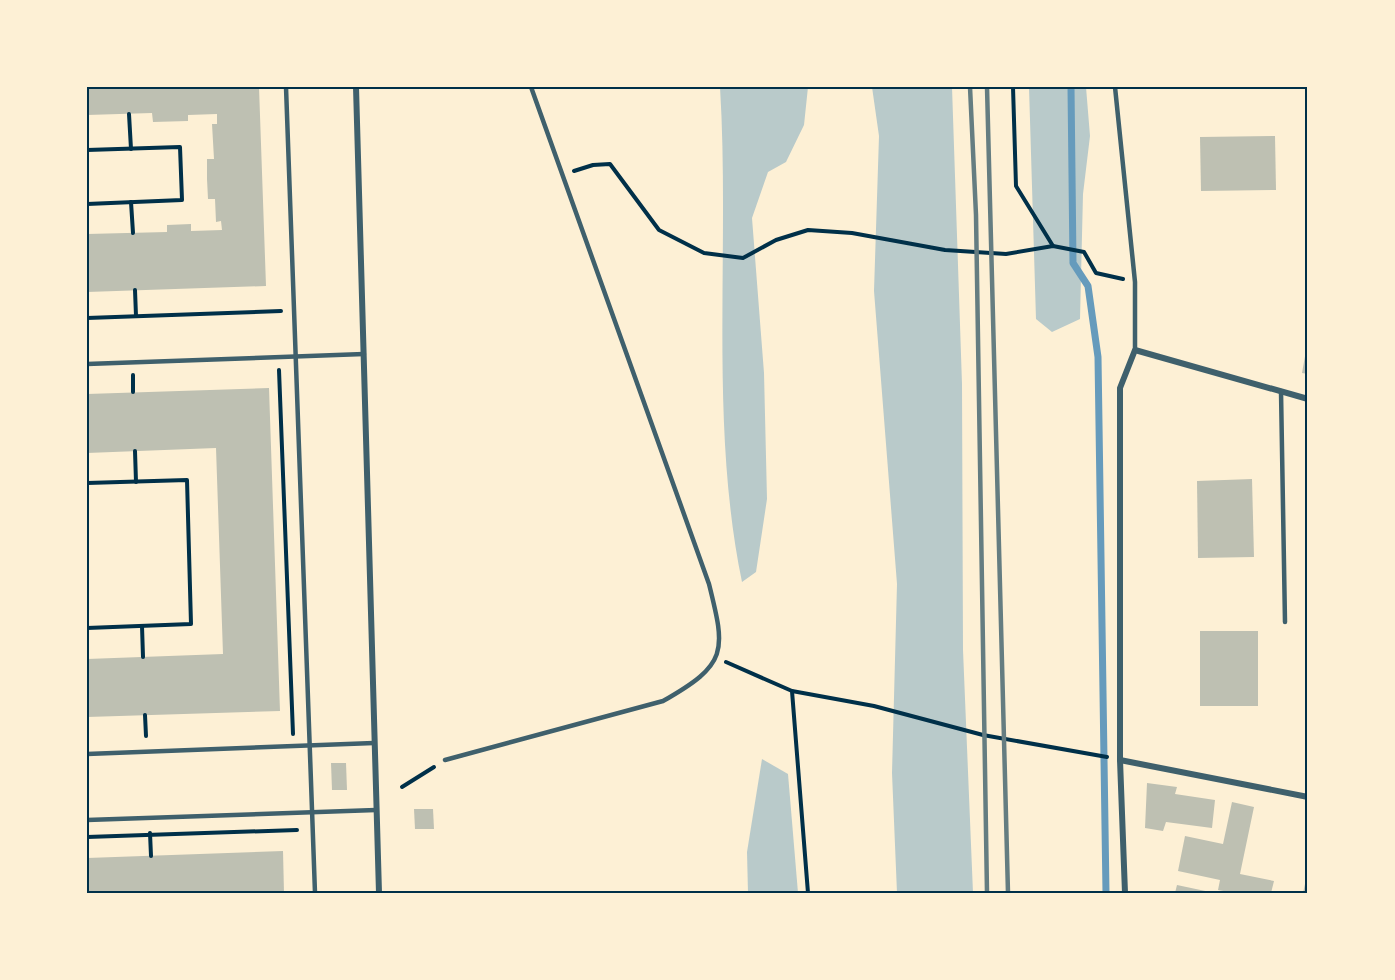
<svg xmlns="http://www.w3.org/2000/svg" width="1395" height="980" viewBox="0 0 1395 980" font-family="'IBM Plex Serif',serif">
  <rect width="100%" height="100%" fill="#fdf0d5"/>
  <g fill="#b9caca">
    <path d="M720,87H808L804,125L786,162L768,172L752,218L764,373L767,499L756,572L742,582C709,423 730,250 720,87Z"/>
    <path d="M872,87H952L962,384L963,650L973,893H897L892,773L897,584L874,291L879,136Z"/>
    <path d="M1029,87H1086L1090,136L1083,194L1080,319L1052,332L1036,319Z"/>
    <path d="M762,759L788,774L798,893H748L747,852Z"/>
  </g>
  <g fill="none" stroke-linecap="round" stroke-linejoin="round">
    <path stroke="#669bbc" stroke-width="7" d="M1071,87L1073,263L1088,286L1098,357L1106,893"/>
  </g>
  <g fill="#bec0b2">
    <path d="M87,87H259L266,286L87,292V234L167,232V225L191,224V231L222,230L221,221L216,222L215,199H208L207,179V159H214L212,124H217V114L188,115V121L153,122L152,113L87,115Z"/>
    <path d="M1275,136L1276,190L1201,191L1200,137Z"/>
    <path d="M1307,345H1308V374L1302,373Z"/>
    <path d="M269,388L280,711L87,717V659L223,654L216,448L87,453V394Z"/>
    <path d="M1252,479L1254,557L1198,558L1197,481Z"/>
    <rect x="1200" y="631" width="58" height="75"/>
    <path d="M331,763H346L347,790H332Z"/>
    <path d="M1147,783L1177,787L1175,794L1215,800L1212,828L1166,822L1163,831L1145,828Z"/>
    <path d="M1232,802L1254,807L1240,874L1274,881L1271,893H1234L1218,890L1220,880L1178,871L1185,836L1223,844Z"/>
    <path d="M414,809H433L434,829H415Z"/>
    <path d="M283,851L284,893H87V858Z"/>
    <path d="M1307,875L1308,893H1303Z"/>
    <path d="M1177,885L1210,892V893H1175Z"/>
  </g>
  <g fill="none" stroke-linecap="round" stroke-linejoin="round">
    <g stroke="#003049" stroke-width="4">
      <path d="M1013,87L1016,186L1053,246"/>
      <path d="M129,114L131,149"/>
      <path d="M87,150L180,147L182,200L87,204"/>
      <path d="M574,171L593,165L610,164L659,230L704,253L743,258L776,240L808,230L852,233L945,250L1006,254L1053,246L1084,252L1096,273L1123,279"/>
      <path d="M131,202L133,233"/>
      <path d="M135,290L136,316"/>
      <path d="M87,318L281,311"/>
      <path d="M279,370L293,734"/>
      <path d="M133,375V392"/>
      <path d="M135,451L136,482"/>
      <path d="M87,483L187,480L191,624L87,628"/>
      <path d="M142,626L143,657"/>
      <path d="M726,662L792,691L808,893"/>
      <path d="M792,691L874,706L983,735L1107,757"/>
      <path d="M145,715L146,736"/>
      <path d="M402,787L434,767"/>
      <path d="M150,833L151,856"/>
      <path d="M87,837L297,830"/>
    </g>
    <g stroke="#3f606c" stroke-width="4.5">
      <path d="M286,87L315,893"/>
      <path d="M1115,87L1135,282V350"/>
      <path d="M87,364L364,354"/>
      <path d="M1281,391L1285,622"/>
      <path d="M87,754L374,743"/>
      <path d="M445,760L663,701C728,664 726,652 709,584L531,87"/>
      <path d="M87,820L376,810"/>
    </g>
    <g stroke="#3f606c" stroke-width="6">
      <path d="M356,87L379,893"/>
      <path d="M1120,760L1308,797"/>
      <path d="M1125,893L1120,760V388L1135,350L1308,399"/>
    </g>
    <g stroke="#657d81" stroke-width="4.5">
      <path d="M970,87L976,215L987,893"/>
      <path d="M987,87L1008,893"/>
    </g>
  </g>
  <rect width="1395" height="980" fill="none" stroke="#fdf0d5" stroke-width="177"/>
  <rect x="88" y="88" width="1218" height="804" fill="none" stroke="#003049" stroke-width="2"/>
</svg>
